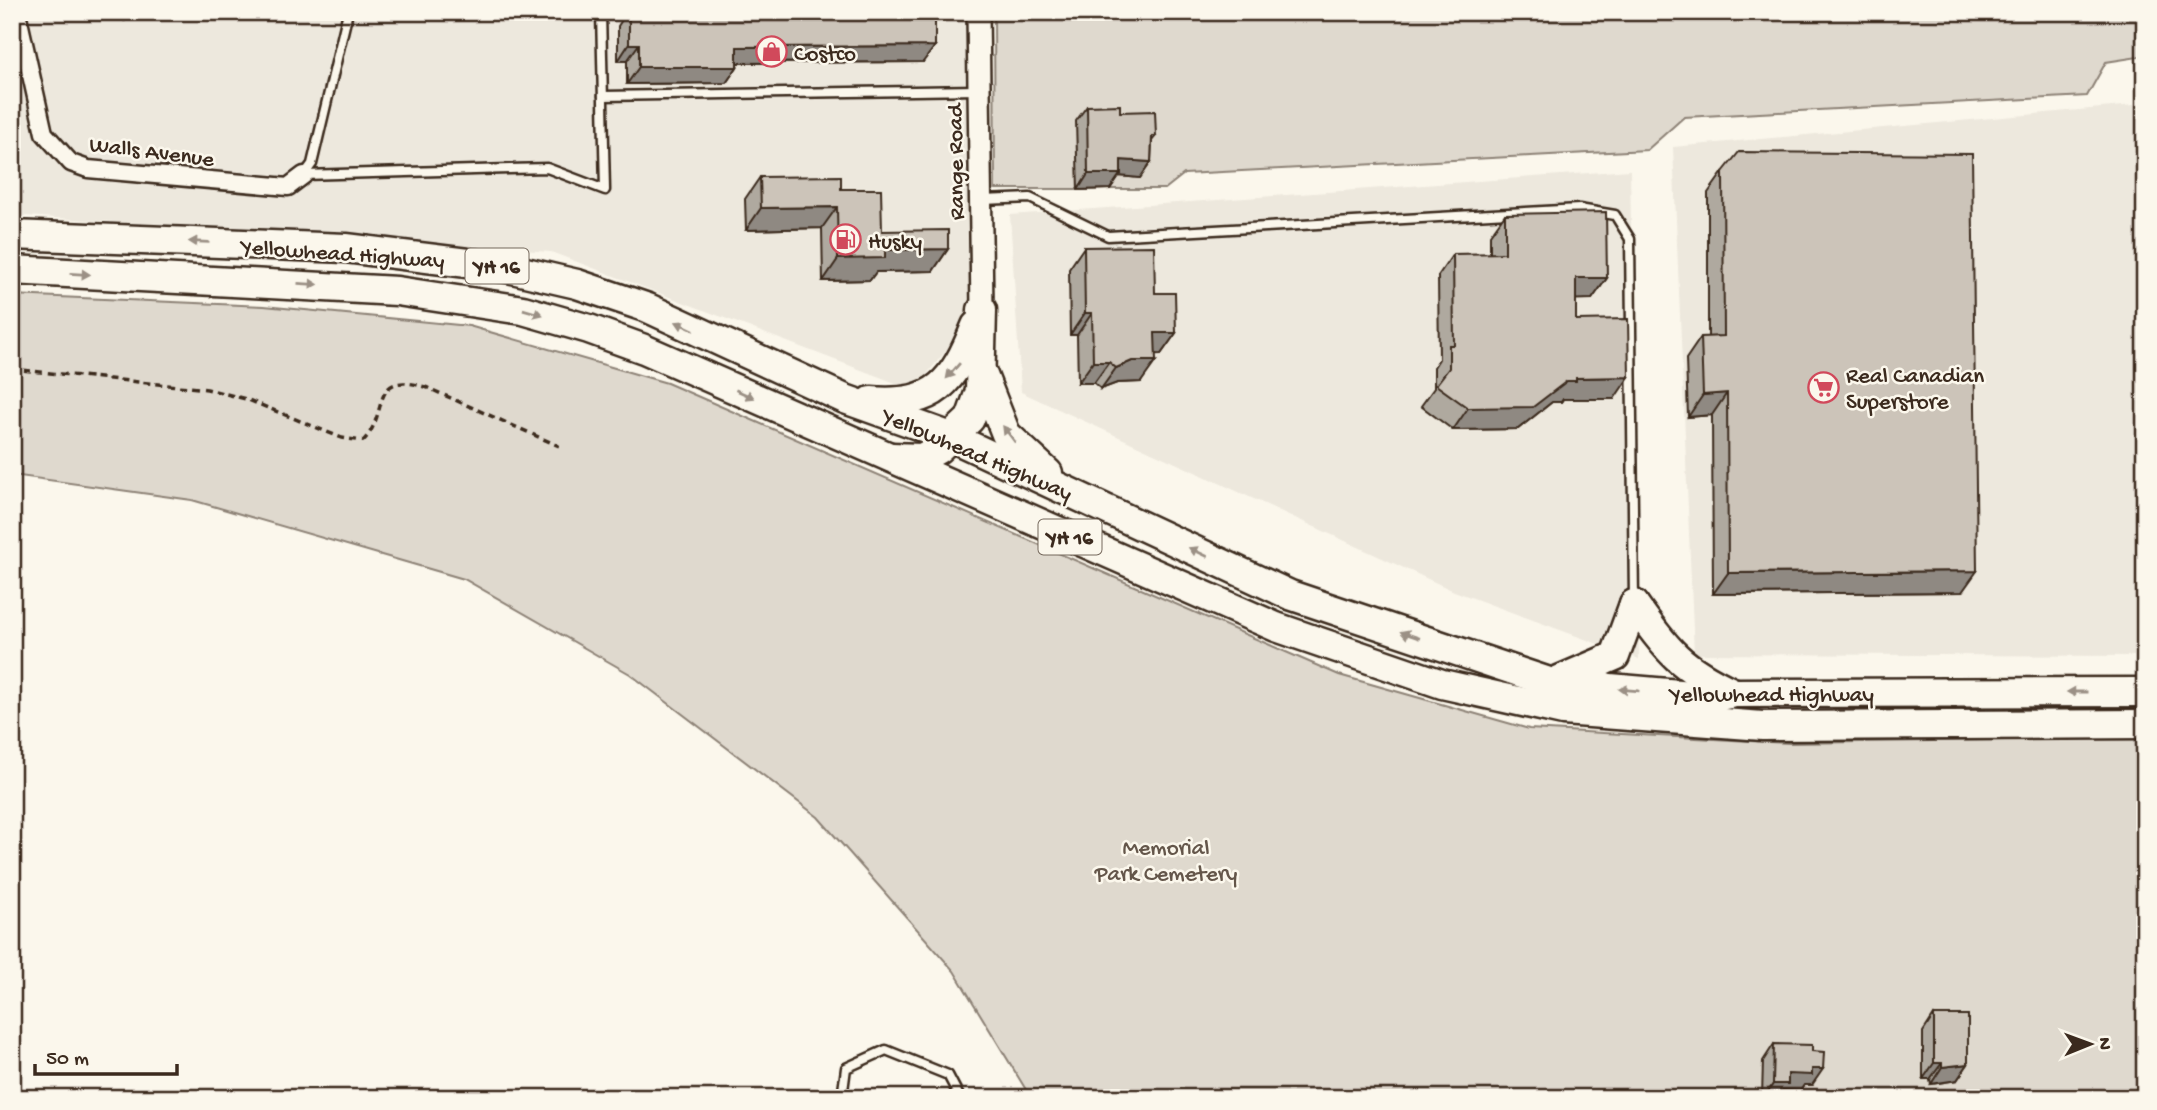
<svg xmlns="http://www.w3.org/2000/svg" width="2157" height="1110" viewBox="0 0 2157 1110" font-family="'Gochi Hand',sans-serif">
  <rect width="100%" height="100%" fill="#fbf7ec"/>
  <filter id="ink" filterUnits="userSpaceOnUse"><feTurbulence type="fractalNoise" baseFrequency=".0143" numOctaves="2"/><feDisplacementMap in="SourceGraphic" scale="14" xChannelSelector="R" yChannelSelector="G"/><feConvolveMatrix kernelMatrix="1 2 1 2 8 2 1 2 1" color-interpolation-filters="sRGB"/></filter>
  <g filter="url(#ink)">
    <g fill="#ede8dd">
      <path d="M12,12H969L970,321L914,390L551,252L12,215Z"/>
      <path d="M2145,104V656L1694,654L1673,147Z"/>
      <path d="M1630,170L1639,659L1454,591L1021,392L1010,215Z"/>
    </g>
    <g fill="#dfd9ce" stroke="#8d8276" stroke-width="2">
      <path d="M994,12H2145V56L2106,62L2087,96L1684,117L1647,150L1184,174L1165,189H995Z"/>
      <path d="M12,295L264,306L469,326L667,383L1339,675L1529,729L1789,743L2145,738V1098H1031L954,971L818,817L630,674L464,579L192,500L12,475Z"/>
    </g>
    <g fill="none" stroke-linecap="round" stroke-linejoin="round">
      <defs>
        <g id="lane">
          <path d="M603,96L978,90"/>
          <path d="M304,175L547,168L605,190L601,12"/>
          <path d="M304,175L312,164L348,12"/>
          <path d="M982,200L1030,198L1108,236L1579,209L1615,215L1630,239L1634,601"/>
          <path d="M842,1098L846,1068L886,1050L948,1075L960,1098"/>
        </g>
        <path id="street" d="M17,12L44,133L71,163L88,169L288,187L304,175"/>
        <path id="secondary" d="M978,12L982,310"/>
        <g id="highway">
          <path d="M12,235L346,248L508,268L577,284L648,308L845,399L951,437L1290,595L1552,683L1714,697L1735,693L2145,692"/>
          <path d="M12,270L397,291L523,310L589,329L644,349L1276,627L1442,684L1563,711L1763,726L2145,724"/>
          <path d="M982,373L1006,434L1048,473"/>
          <path d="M871,401C937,406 953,382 976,326"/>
          <path d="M891,457L922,458L938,449L970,419L980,391L982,310"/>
          <path d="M1634,604C1668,651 1679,667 1732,692"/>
          <path d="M1559,680L1615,656L1634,604"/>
        </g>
      </defs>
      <use href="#lane" stroke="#3b2a1e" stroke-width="13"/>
      <use href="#street" stroke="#3b2a1e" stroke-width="21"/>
      <use href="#secondary" stroke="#3b2a1e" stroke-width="26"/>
      <use href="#highway" stroke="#3b2a1e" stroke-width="33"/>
      <path stroke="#3b2a1e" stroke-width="3.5" stroke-dasharray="7 5" stroke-linecap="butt" d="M12,369L207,389L246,399L342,438L363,441C391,413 367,368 428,388L559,446"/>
      <use href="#lane" stroke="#fbf7ec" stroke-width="8"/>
      <use href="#street" stroke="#fbf7ec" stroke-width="16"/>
      <use href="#secondary" stroke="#fbf7ec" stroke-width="21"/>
      <use href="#highway" stroke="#fbf7ec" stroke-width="28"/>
    </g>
    <g fill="#afa99f" stroke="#3b2a1e" stroke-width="2">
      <path d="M122,12H143L126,20Z"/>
      <path d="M627,12H935L923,62L737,63V67L726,83L627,84V61H618V26Z"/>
      <path d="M1087,106L1120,112L1156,136L1152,141L1151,162L1140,178L1119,176L1110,189L1078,190L1076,121Z"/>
      <path d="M1723,172L1962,592L1713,594L1712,415L1688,417L1686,359L1701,337H1708V193Z"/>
      <path d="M760,177L841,189L882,231L948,249L933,271L876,272L870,280L823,281L822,228L746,230L745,199Z"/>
      <path d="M1505,214L1607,278L1592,299H1576V320L1614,399H1563L1561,402H1552L1518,429L1453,430L1421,406L1434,388V367L1439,359L1438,276L1453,254H1490V235Z"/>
      <path d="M1084,247L1155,293L1176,333L1161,354H1155L1141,382L1117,383L1101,389L1094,383H1078L1077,335H1070L1069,269Z"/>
      <path d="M1934,1015L1968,1064L1957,1080L1931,1084L1930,1079H1923V1032Z"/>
      <path d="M1774,1044L1812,1085H1804L1800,1091L1783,1090L1778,1098H1762L1763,1061Z"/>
    </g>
    <g fill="#8f8982" stroke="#3b2a1e" stroke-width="2">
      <path d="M131,12H143L126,20Z"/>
      <path d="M629,44H639L627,61H618Z"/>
      <path d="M935,46L923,62L726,63L737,47Z"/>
      <path d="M639,67H737L726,83L627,84Z"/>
      <path d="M1121,160L1151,162L1140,178L1119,176L1110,189L1078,190L1088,174Z"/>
      <path d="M837,207L822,228L746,230L761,208Z"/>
      <path d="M948,249L933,271L876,272L870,280L823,281L838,259L885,250Z"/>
      <path d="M1576,278H1607L1592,299L1561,300Z"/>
      <path d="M1085,313H1092L1077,335H1070Z"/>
      <path d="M1155,333H1176L1161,354L1140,355Z"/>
      <path d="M1132,361H1156L1141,382L1117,383L1101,389L1116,368Z"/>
      <path d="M1093,362H1109L1094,383H1078Z"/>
      <path d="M1629,377L1614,399H1563L1561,402H1552L1518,429L1453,430L1468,408L1576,378Z"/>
      <path d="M1727,393L1712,415L1688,417L1703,395Z"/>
      <path d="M1977,571L1962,592L1713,594L1728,573Z"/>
      <path d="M1934,1063H1942L1930,1079H1923Z"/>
      <path d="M1968,1064L1957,1080L1931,1084L1942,1067Z"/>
      <path d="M1812,1069H1823L1812,1085H1804L1800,1091L1783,1090L1778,1098H1764L1773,1084L1788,1074Z"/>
    </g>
    <g fill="#ccc4b9" stroke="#3b2a1e" stroke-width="2">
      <path d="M629,12H935V46L737,47V67H639V44H629Z"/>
      <path d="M1120,105V112L1155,111L1156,136H1152L1151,162L1121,160V174H1088L1087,106Z"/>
      <path d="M1739,152L1972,154L1977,571L1728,573L1727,393L1703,395L1701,337L1724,336L1723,172Z"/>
      <path d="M841,176V189H881L882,231L948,230V249L885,250V258L838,259L837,207L761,208L760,177Z"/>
      <path d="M1606,212L1607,278H1576V320L1628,319L1629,377L1576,378V381H1567L1533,407L1468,408L1436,385L1449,368V345H1454L1453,254L1505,253V214Z"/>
      <path d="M1154,246L1155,293H1175L1176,333H1155L1156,361H1132L1116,368L1109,362H1093L1092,313H1085L1084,247Z"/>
      <path d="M1934,1015H1968V1064L1942,1067V1063H1934Z"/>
      <path d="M1774,1044L1812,1045V1051L1824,1052L1823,1069H1812V1075L1788,1074V1084H1773Z"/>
    </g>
    <defs><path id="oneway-solid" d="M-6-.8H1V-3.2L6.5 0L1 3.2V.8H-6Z" transform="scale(1.75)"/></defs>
    <g fill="#9b9085">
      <use href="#oneway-solid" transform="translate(199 242) rotate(-178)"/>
      <use href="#oneway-solid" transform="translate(80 274) rotate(3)"/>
      <use href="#oneway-solid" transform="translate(308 284) rotate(3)"/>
      <use href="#oneway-solid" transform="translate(533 312) rotate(16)"/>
      <use href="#oneway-solid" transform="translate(685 326) rotate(-155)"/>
      <use href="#oneway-solid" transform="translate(953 371) rotate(131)"/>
      <use href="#oneway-solid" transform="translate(745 394) rotate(24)"/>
      <use href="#oneway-solid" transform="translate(1009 434) rotate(-127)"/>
      <use href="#oneway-solid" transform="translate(1198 552) rotate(-155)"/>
      <use href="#oneway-solid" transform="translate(1410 635) rotate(-161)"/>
      <use href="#oneway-solid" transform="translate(1629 690) rotate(-175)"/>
      <use href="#oneway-solid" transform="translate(2077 692) rotate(180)"/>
    </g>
  </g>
  <defs>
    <symbol id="shop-ring" viewBox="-11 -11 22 22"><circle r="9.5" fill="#fbf7ec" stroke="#d1495b" stroke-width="1.5"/><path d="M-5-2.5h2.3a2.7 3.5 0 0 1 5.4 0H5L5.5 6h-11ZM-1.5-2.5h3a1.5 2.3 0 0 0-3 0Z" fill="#d1495b"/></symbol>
    <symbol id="fuel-ring" viewBox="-11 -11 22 22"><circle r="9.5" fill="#fbf7ec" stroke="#d1495b" stroke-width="1.5"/><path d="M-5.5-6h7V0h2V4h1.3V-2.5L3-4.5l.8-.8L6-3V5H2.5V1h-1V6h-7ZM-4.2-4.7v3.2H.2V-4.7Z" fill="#d1495b"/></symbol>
    <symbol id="supermarket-ring" viewBox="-11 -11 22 22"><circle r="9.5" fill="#fbf7ec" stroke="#d1495b" stroke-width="1.5"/><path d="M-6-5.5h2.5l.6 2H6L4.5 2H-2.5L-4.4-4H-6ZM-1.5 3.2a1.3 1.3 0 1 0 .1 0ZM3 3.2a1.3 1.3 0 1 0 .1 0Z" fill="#d1495b"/></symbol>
  </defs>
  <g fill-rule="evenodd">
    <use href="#shop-ring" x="754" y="34" width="35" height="35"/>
    <use href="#fuel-ring" x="828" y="222" width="35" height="35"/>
    <use href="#supermarket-ring" x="1806" y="370" width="35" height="35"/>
  </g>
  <g text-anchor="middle" stroke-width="5" stroke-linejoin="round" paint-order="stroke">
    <g fill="#fbf7ec" stroke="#75685c" stroke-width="2">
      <rect x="465.5" y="248.5" width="63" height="35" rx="5"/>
      <rect x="1038.5" y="519.5" width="63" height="35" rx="5"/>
    </g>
    <g font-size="21" font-weight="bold" fill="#3b2a1e">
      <text x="497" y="273">YH 16</text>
      <text x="1070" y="544">YH 16</text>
    </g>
    <g font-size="23" fill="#3b2a1e" stroke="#fbf7ec" text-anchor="start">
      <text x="794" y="60">Costco</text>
      <text x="868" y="248">Husky</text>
      <text x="1846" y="382">Real Canadian<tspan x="1846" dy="26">Superstore</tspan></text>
    </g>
    <g font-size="23" fill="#3b2a1e" stroke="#fbf7ec">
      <text transform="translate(152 150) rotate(7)" y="8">Walls Avenue</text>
      <text transform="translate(954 162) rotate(-91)" y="8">Range Road</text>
      <text transform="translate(343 252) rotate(4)" y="8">Yellowhead Highway</text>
      <text transform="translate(978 453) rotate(23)" y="8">Yellowhead Highway</text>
      <text x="1772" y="701">Yellowhead Highway</text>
    </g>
    <g font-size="23" fill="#64564a" stroke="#fbf7ec">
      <text x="1166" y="854">Memorial<tspan x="1166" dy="26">Park Cemetery</tspan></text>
    </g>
  </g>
  <rect width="2157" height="1110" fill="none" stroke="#fbf7ec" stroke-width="42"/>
  <rect x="21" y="21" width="2115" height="1068" fill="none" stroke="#3b2a1e" stroke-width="2.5" filter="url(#ink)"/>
  <g transform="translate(2090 1044) rotate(89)" stroke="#fbf7ec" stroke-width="5" paint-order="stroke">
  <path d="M0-5L12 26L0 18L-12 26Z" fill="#3b2a1e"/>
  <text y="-10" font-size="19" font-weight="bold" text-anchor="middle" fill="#3b2a1e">N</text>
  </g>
  <path d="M35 1064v10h142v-10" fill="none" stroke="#3b2a1e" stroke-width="3.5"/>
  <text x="46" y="1064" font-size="21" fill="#3b2a1e" stroke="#fbf7ec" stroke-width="5" paint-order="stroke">50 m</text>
</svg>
